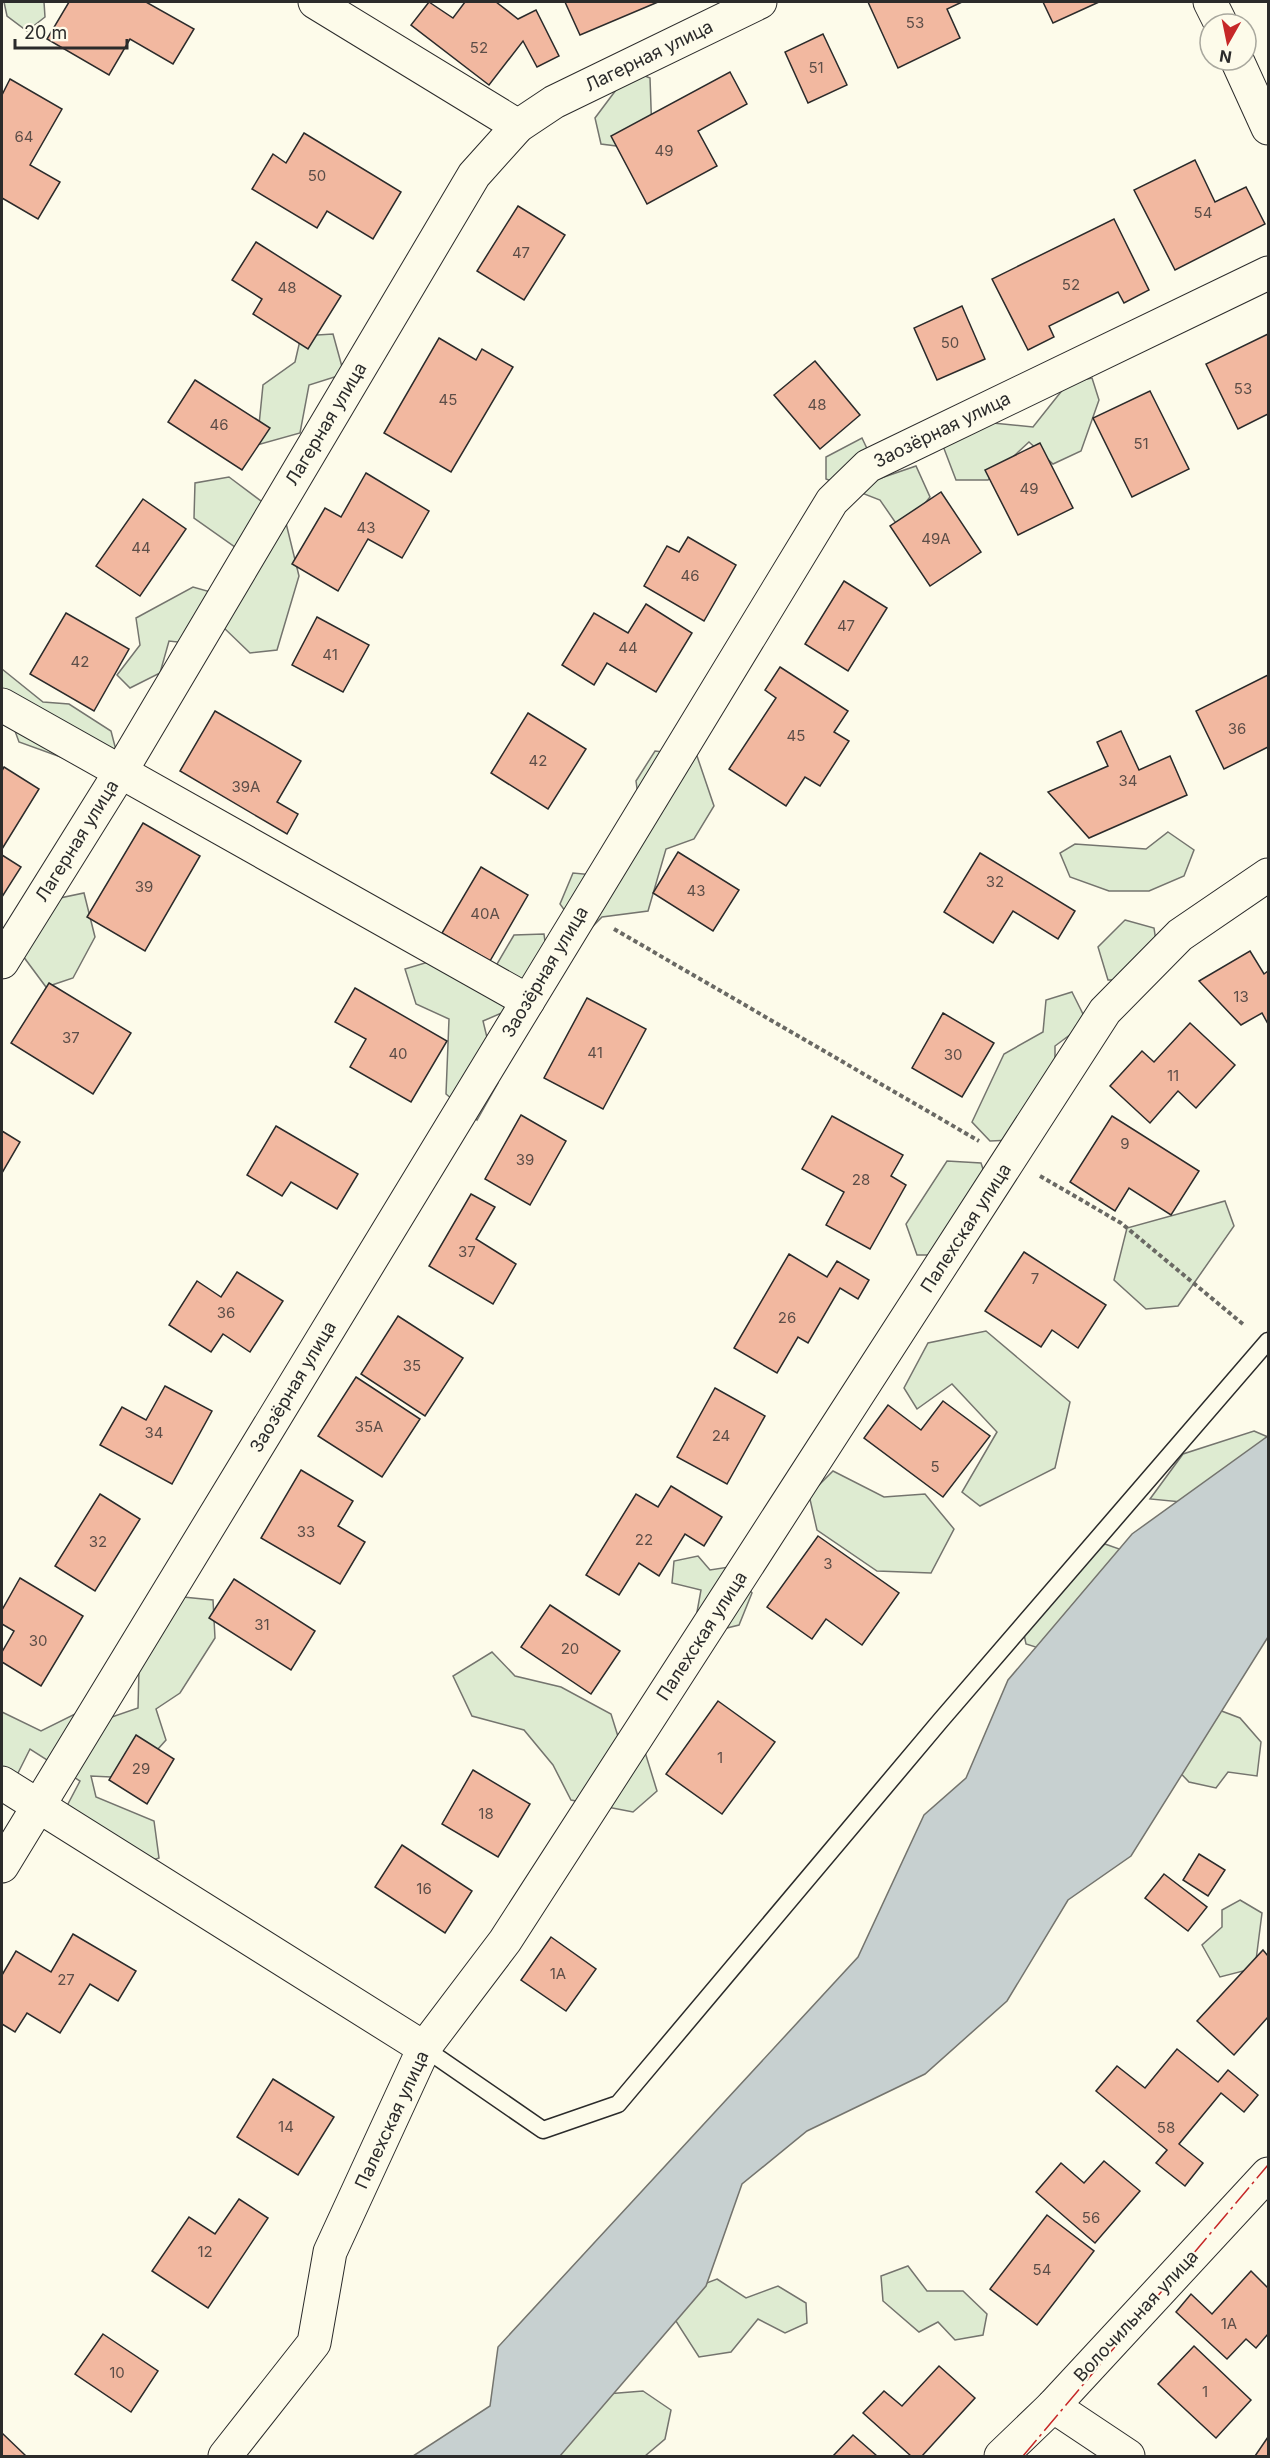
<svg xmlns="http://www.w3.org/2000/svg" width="1270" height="2458" viewBox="0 0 1270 2458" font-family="Inter,sans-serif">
  <rect width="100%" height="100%" fill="#fdfbea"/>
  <g fill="#deebd1" stroke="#74746e" stroke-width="1.5">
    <path d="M4,2H44L45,17L27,31L7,16Z"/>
    <path d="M631,70L650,78L652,135L632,148L601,144L595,118Z"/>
    <path d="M333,334L344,374L309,385L300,433L257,445L263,385L295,362L301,336Z"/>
    <path d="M1092,378L1099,400L1081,451L1053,464L1029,442L988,480H956L943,446L973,421L1033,427L1068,383Z"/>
    <path d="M862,438L881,478L916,466L930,497L902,532L880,500L826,479V457Z"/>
    <path d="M229,477L285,519L299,576L277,650L250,653L221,625L205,645L169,641L160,673L130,688L117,675L140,645L136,618L193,587L228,597L256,562L194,518L195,483Z"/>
    <path d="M2,669L43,702L69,704L111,731L117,754L80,764L19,742L11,720H2Z"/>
    <path d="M655,751L697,756L714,806L694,839L666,849L648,911L602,917L583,936L560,904L573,873L615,877L644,840L636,781Z"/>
    <path d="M1168,832L1194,850L1184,876L1149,891H1109L1070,877L1060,853L1075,844L1146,849Z"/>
    <path d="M84,893L95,937L73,978L46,987L23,956L41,902Z"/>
    <path d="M1125,920L1154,928L1157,948L1128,980H1108L1098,947Z"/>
    <path d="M544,934L548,964L511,1009L483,1021L498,1083L477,1120L446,1094L449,1019L416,1004L405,969L438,959L486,983L514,935Z"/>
    <path d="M1072,992L1087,1022L1055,1046V1076L1013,1140L990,1141L972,1122L1004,1054L1043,1032L1046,1000Z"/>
    <path d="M947,1161L981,1163L988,1184L943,1255H917L906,1224Z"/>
    <path d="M1225,1201L1234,1226L1178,1306L1146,1309L1114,1280L1127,1228Z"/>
    <path d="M986,1331L1070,1402L1055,1468L980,1506L962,1492L997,1432L952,1384L917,1409L904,1388L928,1343Z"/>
    <path d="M1254,1431L1268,1437L1192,1503L1150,1499L1183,1454Z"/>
    <path d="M833,1471L884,1497L925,1494L954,1529L931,1573L877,1571L817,1530L809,1495Z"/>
    <path d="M1105,1544L1125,1551L1048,1651L1026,1644L1021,1620Z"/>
    <path d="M698,1556L710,1570L729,1567L752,1593L739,1625L715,1631L697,1612L701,1590L672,1583L674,1561Z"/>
    <path d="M183,1597L213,1600L215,1638L180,1693L156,1709L166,1740L132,1778L91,1776L96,1797L154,1821L159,1858L121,1871L59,1821L80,1781L30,1749L15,1779L2,1777V1712L41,1731L79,1712L112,1717L138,1708L139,1669Z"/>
    <path d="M492,1652L515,1676L561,1687L611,1714L621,1746L645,1752L657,1791L633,1812L571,1800L553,1765L524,1730L472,1716L453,1676Z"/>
    <path d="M1203,1704L1240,1718L1261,1742L1257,1776L1228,1772L1216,1788L1189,1782L1165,1757Z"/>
    <path d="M1240,1900L1262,1913L1255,1968L1220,1977L1202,1945L1222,1927V1910Z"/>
    <path d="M908,2266L927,2291H963L987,2314L983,2335L955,2340L938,2322L919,2332L883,2301L881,2276Z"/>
    <path d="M717,2279L746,2298L778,2286L806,2303L807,2323L785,2333L758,2319L731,2352L699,2357L672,2315L683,2292Z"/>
    <path d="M643,2391L671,2410L665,2439L645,2456H552L606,2394Z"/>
  </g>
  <path fill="#c7d0d0" stroke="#74746e" stroke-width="1.5" d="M1268,1436V1637L1131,1856L1068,1900L1007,2001L925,2074L807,2131L742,2184L706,2286L560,2456H413L490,2406L498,2347L858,1957L924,1815L966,1778L1008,1680L1132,1534Z"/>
  <g fill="#f2b8a0" stroke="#2b2b2b" stroke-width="1.5">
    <path d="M69,2H146L194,29L173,64L130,39L109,75L47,39Z"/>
    <path d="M429,2L453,18L465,2H496L518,19L536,10L559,56L537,67L523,41L489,85L411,25Z"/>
    <path d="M565,2H658L580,35Z"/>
    <path d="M868,2H962L947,9L960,38L898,68Z"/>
    <path d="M1043,2H1099L1053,23Z"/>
    <path d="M823,34L847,85L808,103L785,52Z"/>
    <path d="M730,72L747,104L698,131L717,166L647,204L611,136Z"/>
    <path d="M10,79L62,109L30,165L60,182L38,219L2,198V95Z"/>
    <path d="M304,133L401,192L373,239L327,211L317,228L252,189L273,154L286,163Z"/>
    <path d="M1195,160L1215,202L1246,187L1265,224L1175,270L1134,190Z"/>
    <path d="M518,206L565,235L524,300L477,271Z"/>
    <path d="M1114,219L1149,290L1124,303L1118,292L1049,326L1054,337L1028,350L992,279Z"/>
    <path d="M256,242L341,296L308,349L253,314L262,299L232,280Z"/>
    <path d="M962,306L985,359L937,380L914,328Z"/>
    <path d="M1268,334V414L1238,429L1206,364Z"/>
    <path d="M439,338L476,360L482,349L513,367L451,472L384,433Z"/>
    <path d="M815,361L860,415L820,449L774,395Z"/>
    <path d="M195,380L270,428L242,470L168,422Z"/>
    <path d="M1150,391L1189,469L1132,497L1093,418Z"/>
    <path d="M1040,443L1073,508L1018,535L985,470Z"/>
    <path d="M366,473L429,511L402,558L368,539L338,591L292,564L325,508L341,517Z"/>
    <path d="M941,492L981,552L930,586L890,526Z"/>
    <path d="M143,499L186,529L140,596L96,566Z"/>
    <path d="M688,537L736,565L704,621L644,586L667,546L679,552Z"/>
    <path d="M844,581L887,608L848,671L805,644Z"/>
    <path d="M646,604L692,633L656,692L607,663L594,685L562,665L594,613L628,633Z"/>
    <path d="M66,613L129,649L94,711L30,674Z"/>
    <path d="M317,617L369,645L343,692L292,665Z"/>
    <path d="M780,667L848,711L834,732L849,741L820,786L805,777L786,806L729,769L776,698L765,690Z"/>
    <path d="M1268,675V747L1224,769L1196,711Z"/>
    <path d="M215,711L301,761L277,802L298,814L287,834L180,771Z"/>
    <path d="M528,713L586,749L548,809L491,773Z"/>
    <path d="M1121,731L1139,770L1170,756L1187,795L1089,838L1048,792L1108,766L1097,742Z"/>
    <path d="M4,767L39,789L2,849V771Z"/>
    <path d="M143,823L200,856L145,951L87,917Z"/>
    <path d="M678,852L739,890L713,931L653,893Z"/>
    <path d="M980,853L1075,911L1058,939L1013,911L993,943L944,912Z"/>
    <path d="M2,855L21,867L2,897Z"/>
    <path d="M481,867L528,895L490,961L442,933Z"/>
    <path d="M1250,951L1264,974L1268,971V1024L1262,1013L1241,1025L1199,981Z"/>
    <path d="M49,983L131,1033L93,1094L11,1043Z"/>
    <path d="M355,988L447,1041L411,1102L350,1067L366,1039L335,1022Z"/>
    <path d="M587,998L646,1029L603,1109L544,1078Z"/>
    <path d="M943,1013L994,1043L962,1097L912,1068Z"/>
    <path d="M1190,1023L1235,1065L1196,1108L1178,1091L1150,1123L1110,1086L1142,1051L1154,1062Z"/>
    <path d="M521,1115L566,1141L530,1205L485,1179Z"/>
    <path d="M832,1116L903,1155L891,1176L906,1185L870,1249L826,1225L844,1192L802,1169Z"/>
    <path d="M1112,1116L1199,1171L1171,1215L1129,1188L1115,1211L1070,1182Z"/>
    <path d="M276,1126L358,1174L337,1209L291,1182L282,1196L247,1175Z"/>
    <path d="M2,1131L20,1142L2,1173Z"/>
    <path d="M471,1194L495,1207L476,1239L516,1264L493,1304L429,1266Z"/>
    <path d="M1024,1252L1106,1305L1078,1348L1052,1330L1041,1347L985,1311Z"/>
    <path d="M789,1254L827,1277L837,1261L869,1280L858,1299L840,1288L808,1343L798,1337L777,1373L734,1348Z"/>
    <path d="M237,1272L283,1301L250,1352L223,1334L211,1352L169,1325L197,1281L221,1297Z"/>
    <path d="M398,1316L463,1358L425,1416L361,1374Z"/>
    <path d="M356,1377L420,1419L382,1477L318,1436Z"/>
    <path d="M165,1386L212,1411L172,1484L100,1445L122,1407L146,1420Z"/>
    <path d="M715,1388L765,1416L727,1484L677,1457Z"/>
    <path d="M943,1401L990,1436L943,1497L864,1438L888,1405L921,1430Z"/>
    <path d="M301,1470L353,1501L338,1526L365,1542L340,1584L261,1538Z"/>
    <path d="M671,1486L722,1517L704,1546L685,1534L659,1576L639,1563L619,1595L586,1575L636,1494L658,1507Z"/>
    <path d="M100,1494L140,1519L95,1591L55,1566Z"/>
    <path d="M818,1536L899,1593L862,1645L826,1619L812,1639L767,1607Z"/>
    <path d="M20,1578L83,1616L41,1686L2,1662V1652L14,1631L2,1624V1610Z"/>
    <path d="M234,1579L315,1631L291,1670L209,1618Z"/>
    <path d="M550,1605L620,1651L591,1694L521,1647Z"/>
    <path d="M718,1701L775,1742L722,1814L666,1774Z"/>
    <path d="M136,1735L174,1759L147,1804L109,1780Z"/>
    <path d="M473,1770L530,1804L498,1857L442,1824Z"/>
    <path d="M402,1845L472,1891L445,1933L375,1887Z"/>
    <path d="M1199,1854L1225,1870L1208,1896L1183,1880Z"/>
    <path d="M1164,1874L1207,1907L1188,1931L1145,1898Z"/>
    <path d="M73,1934L136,1971L118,2001L90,1984L60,2033L27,2013L15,2032L2,2024V1975L16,1951L51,1972Z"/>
    <path d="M551,1937L596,1969L566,2011L521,1980Z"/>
    <path d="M1263,1950L1268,1956V2017L1234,2055L1197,2021Z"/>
    <path d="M1177,2049L1218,2082L1228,2070L1258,2095L1244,2112L1221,2093L1179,2144L1203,2163L1185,2186L1156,2163L1167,2150L1096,2091L1117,2066L1145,2088Z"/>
    <path d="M273,2079L334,2117L298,2175L237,2137Z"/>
    <path d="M1104,2161L1140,2191L1095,2243L1036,2192L1061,2163L1084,2183Z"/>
    <path d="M239,2199L268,2218L208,2308L152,2271L189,2217L215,2234Z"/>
    <path d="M1047,2215L1094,2251L1037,2325L990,2289Z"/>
    <path d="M1251,2271L1268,2288V2334L1256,2348L1246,2339L1227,2359L1176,2312L1191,2294L1212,2314Z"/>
    <path d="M103,2334L158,2371L131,2412L75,2374Z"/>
    <path d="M1194,2346L1251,2400L1216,2438L1158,2384Z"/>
    <path d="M939,2366L975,2398L922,2456H911L863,2413L884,2391L902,2406Z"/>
    <path d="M2,2433L26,2456H2Z"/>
    <path d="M853,2435L877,2456H833Z"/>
    <path d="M1268,2437V2456H1255Z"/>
  </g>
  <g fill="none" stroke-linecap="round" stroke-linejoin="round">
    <defs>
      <path id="lane" d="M424,2048L543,2130L618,2104L941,1720L1268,1341"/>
      <g id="street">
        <path d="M315,2L518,126"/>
        <path d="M1210,2L1221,24"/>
        <path d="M1237,60L1268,128"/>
        <path d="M2,705L528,1001"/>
        <path d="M2,962L121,771L474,175L518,126L554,102L760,2"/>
        <path d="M2,1783L424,2048"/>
        <path d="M2,1866L832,501L868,466L1268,273"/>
        <path d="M1053,2406L1128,2456"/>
        <path d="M225,2456L314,2343L330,2252L424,2048L505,1941L1105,1011L1180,935L1268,875"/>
        <path d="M1001,2456L1053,2406L1268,2174"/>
      </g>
    </defs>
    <use href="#lane" stroke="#2b2b2b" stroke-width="19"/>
    <use href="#street" stroke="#2b2b2b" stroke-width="35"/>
    <g stroke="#6a6964" stroke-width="4" stroke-dasharray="4.5 3" stroke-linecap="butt">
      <path d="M614,929L979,1141"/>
      <path d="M1040,1176L1121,1223L1244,1325"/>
    </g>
    <use href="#lane" stroke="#fdfbea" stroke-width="16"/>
    <use href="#street" stroke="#fdfbea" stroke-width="33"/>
    <path stroke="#c62828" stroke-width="1.5" stroke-dasharray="21 4.5 3 4.5" stroke-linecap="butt" d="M1023,2456L1268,2165"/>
  </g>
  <g text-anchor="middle" stroke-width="4.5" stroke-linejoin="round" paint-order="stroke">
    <g font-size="15" fill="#5d4e48">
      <text x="915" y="28">53</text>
      <text x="479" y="53">52</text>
      <text x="816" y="73">51</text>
      <text x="24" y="142">64</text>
      <text x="664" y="156">49</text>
      <text x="317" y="181">50</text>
      <text x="1203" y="218">54</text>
      <text x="521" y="258">47</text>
      <text x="1071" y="290">52</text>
      <text x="287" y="293">48</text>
      <text x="950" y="348">50</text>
      <text x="1243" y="394">53</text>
      <text x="448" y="405">45</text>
      <text x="817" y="410">48</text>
      <text x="219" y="430">46</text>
      <text x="1141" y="449">51</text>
      <text x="1029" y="494">49</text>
      <text x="366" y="533">43</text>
      <text x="936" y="544">49А</text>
      <text x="141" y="553">44</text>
      <text x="690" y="581">46</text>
      <text x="846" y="631">47</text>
      <text x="628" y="653">44</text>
      <text x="330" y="660">41</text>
      <text x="80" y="667">42</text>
      <text x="1237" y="734">36</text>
      <text x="796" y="741">45</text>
      <text x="538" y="766">42</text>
      <text x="1128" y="786">34</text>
      <text x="246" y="792">39А</text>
      <text x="995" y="887">32</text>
      <text x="144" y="892">39</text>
      <text x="696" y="896">43</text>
      <text x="485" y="919">40А</text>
      <text x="1241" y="1002">13</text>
      <text x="71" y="1043">37</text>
      <text x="595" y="1058">41</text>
      <text x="398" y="1059">40</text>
      <text x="953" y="1060">30</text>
      <text x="1173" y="1081">11</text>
      <text x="1125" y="1149">9</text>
      <text x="525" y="1165">39</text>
      <text x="861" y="1185">28</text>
      <text x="467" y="1257">37</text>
      <text x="1035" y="1284">7</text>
      <text x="226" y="1318">36</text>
      <text x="787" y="1323">26</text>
      <text x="412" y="1371">35</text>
      <text x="369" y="1432">35А</text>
      <text x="154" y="1438">34</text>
      <text x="721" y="1441">24</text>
      <text x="935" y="1472">5</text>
      <text x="306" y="1537">33</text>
      <text x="644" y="1545">22</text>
      <text x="98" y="1547">32</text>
      <text x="828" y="1569">3</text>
      <text x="262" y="1630">31</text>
      <text x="38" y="1646">30</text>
      <text x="570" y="1654">20</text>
      <text x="720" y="1763">1</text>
      <text x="141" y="1774">29</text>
      <text x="486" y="1819">18</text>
      <text x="424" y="1894">16</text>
      <text x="558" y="1979">1А</text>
      <text x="66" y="1985">27</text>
      <text x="286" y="2132">14</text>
      <text x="1166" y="2133">58</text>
      <text x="1091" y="2223">56</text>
      <text x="205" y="2257">12</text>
      <text x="1042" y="2275">54</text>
      <text x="1229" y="2329">1А</text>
      <text x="117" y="2378">10</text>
      <text x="1205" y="2397">1</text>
    </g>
    <g font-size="18" fill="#2b2b2b" stroke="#fdfbea">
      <text transform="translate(649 56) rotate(-26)" y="6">Лагерная улица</text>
      <text transform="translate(326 424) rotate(-59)" y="6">Лагерная улица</text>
      <text transform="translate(942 430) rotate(-26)" y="6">Заозёрная улица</text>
      <text transform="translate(77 841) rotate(-58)" y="6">Лагерная улица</text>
      <text transform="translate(545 972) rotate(-59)" y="6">Заозёрная улица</text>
      <text transform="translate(966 1228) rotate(-57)" y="6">Палехская улица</text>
      <text transform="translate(293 1387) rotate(-59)" y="6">Заозёрная улица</text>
      <text transform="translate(702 1636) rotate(-57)" y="6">Палехская улица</text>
      <text transform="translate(392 2120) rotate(-65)" y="6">Палехская улица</text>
      <text transform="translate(1136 2316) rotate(-47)" y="6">Волочильная улица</text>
    </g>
  </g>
  <rect width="1270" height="2458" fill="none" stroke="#2b2b2b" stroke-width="6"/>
  <g transform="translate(1228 42) rotate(189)"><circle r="28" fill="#fdfbea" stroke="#a9a89e" stroke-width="1.5"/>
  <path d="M0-4.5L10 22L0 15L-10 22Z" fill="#c62828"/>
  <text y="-9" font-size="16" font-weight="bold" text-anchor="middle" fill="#2b2b2b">N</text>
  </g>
  <path d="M15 39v9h112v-9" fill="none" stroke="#2b2b2b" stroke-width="3"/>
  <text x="24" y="39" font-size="18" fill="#2b2b2b" stroke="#fdfbea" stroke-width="4.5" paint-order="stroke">20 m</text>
</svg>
